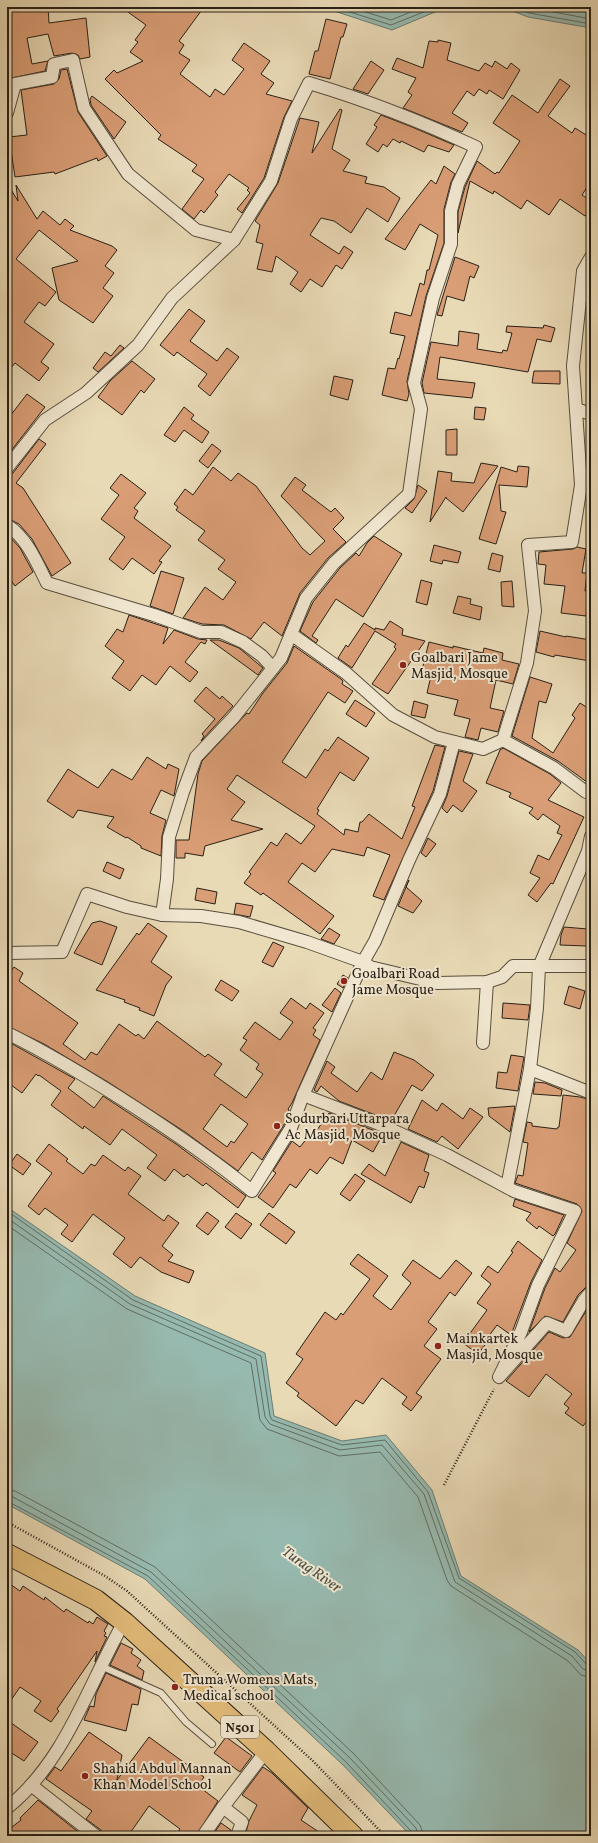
<svg xmlns="http://www.w3.org/2000/svg" width="598" height="1843" viewBox="0 0 598 1843" font-family="Vollkorn,serif">
  <rect width="100%" height="100%" fill="#e9dab6"/>
  <filter id="stains"><feTurbulence type="fractalNoise" baseFrequency=".005" numOctaves="4"/><feColorMatrix values="0 0 0 0 .2 0 0 0 0 .09 0 0 0 0 .02 0 0 0 .5 -.17"/></filter>
  <radialGradient id="worn" r=".72"><stop offset=".6" stop-color="#630" stop-opacity="0"/><stop offset="1" stop-color="#630" stop-opacity=".3"/></radialGradient>
  <g fill="#97bab0" stroke="#6b7c72">
    <path d="M322,7H447L392,30Z"/>
    <path d="M502,7H591V28L528,17Z"/>
    <path d="M7,1207L135,1296L265,1353L274,1416L342,1441L386,1435L432,1490L461,1576L578,1650L591,1664V1836H411L343,1765L145,1579L7,1504Z"/>
  </g>
  <g fill="none" stroke-linecap="round" stroke-linejoin="round">
    <g stroke="#606d63" stroke-width="1">
      <path d="M334,7L391,25L436,7"/>
      <path d="M350,7L391,20L423,7"/>
      <path d="M513,7L529,13L591,24"/>
      <path d="M527,7L591,19"/>
      <path d="M7,1211L133,1300L261,1356L270,1416L272,1420L342,1445L385,1440L428,1492L459,1578L575,1652L587,1665L591,1666"/>
      <path d="M7,1218L130,1304L256,1359L265,1417L270,1424L340,1450L382,1445L424,1494L455,1582L572,1656L583,1669L591,1672"/>
      <path d="M7,1225L127,1309L251,1363L260,1420L267,1429L339,1456L380,1452L418,1497L447,1580L451,1586L568,1661L581,1675L591,1678"/>
      <path d="M7,1490L15,1491L155,1567L354,1754L420,1825L424,1836"/>
      <path d="M7,1496L13,1497L151,1572L350,1758L416,1828L418,1836"/>
      <path d="M7,1501L148,1576L346,1762L412,1832L413,1836"/>
    </g>
  </g>
  <g fill="#da9e76" stroke="#282016" fill-rule="evenodd">
    <path d="M7,7H48L49,23L86,18L90,57L80,59L78,55L72,53L54,56L48,34L27,38L32,64L48,61L45,71L7,79Z"/>
    <path d="M121,7H204L179,41L184,45L179,53L190,60L180,74L210,97L215,89L224,95L244,69L232,60L244,43L270,61L261,74L274,83L266,94L292,101L284,117L264,178L242,213L237,209L250,193L247,190L249,188L229,174L215,192L218,195L204,213L201,210L194,219L182,209L204,179L192,171L197,165L158,139L161,135L105,79L114,70L117,73L143,61L130,52L138,42L135,40L146,25Z"/>
    <path d="M326,19L347,24L343,37H341L330,79L309,74L315,51H318Z"/>
    <path d="M438,40L451,43L447,60L479,71L485,63L492,67L495,61L507,69L511,63L520,70L503,99L489,90L487,94L479,89L474,96L467,91L452,113L468,123L462,132L403,108L412,95L408,92L416,78L392,69L397,58L423,68L429,41L438,42Z"/>
    <path d="M371,61L384,70L368,94L353,89Z"/>
    <path d="M67,69L78,112L107,156L98,161L97,158L55,174L54,172L15,177L9,137L27,135L21,90L54,84L59,79L61,70Z"/>
    <path d="M560,79L570,86L548,116L572,133L575,128L591,138V181L582,195L591,201V208L585,216L560,199L549,215L527,200L521,209L494,191L493,194L470,181L458,233V212L465,187L477,161L495,174L497,172L499,173L520,141L493,123L512,95L538,113Z"/>
    <path d="M92,96L126,122L114,139L91,105L90,99Z"/>
    <path d="M340,109L342,110L332,149L350,160L343,171L367,177L365,183L384,187L400,198L388,222L367,208L351,233L334,221L321,218L310,235L339,254L344,246L353,252L342,269L336,265L322,287L310,279L301,292L290,284L298,272L276,256L272,272L257,269L263,244L256,242L260,225L255,221L278,183L300,118L319,122L312,153Z"/>
    <path d="M381,115L412,127L454,145L449,152L428,145L424,152L401,141L400,143L393,139L387,147L383,144L378,152L366,144L377,127L374,125Z"/>
    <path d="M444,166L455,174L451,182L444,209V243L426,296L407,381L409,394L407,401L382,395L388,368L395,369L398,358L399,359L405,336L390,333L395,312L411,316L420,283L424,285L427,270H429L438,235L420,224L405,250L385,239L431,180L436,184Z"/>
    <path d="M7,183L18,201L16,185L37,219L43,211L60,225L65,219L74,226L70,230L112,246L117,250L105,266L114,273L103,288L113,296L93,323L59,300L52,268L78,261L39,230L16,259L56,292L45,306L39,302L24,322L54,344L41,362L49,368L39,381L15,363L7,373Z"/>
    <path d="M455,257L479,266L474,278L470,276L464,301L447,296L442,316L437,315Z"/>
    <path d="M189,309L205,321L190,341L217,361L227,348L239,357L210,396L198,386L207,374L177,352L174,356L160,345Z"/>
    <path d="M544,325L555,328L551,342L537,339L528,372L440,357L437,379L475,383L472,398L424,393L422,383L431,342L458,346L459,331L479,334L477,349L502,353L503,350L507,351L512,333L506,332L507,326L543,328Z"/>
    <path d="M120,345L124,348L98,372L93,368L105,352L111,356Z"/>
    <path d="M132,361L155,379L144,393L141,390L122,415L98,397L110,381Z"/>
    <path d="M534,371H560V384L532,383Z"/>
    <path d="M334,376L353,380L348,400L330,395Z"/>
    <path d="M27,394L45,407L7,456V420Z"/>
    <path d="M184,407L194,415L191,419L209,432L202,443L184,430L175,442L164,435Z"/>
    <path d="M475,407L486,408L484,420L474,419Z"/>
    <path d="M457,429V455H446V430Z"/>
    <path d="M39,439L46,444L16,483L23,488L71,563L52,576L32,539L19,524L7,518V476L13,473Z"/>
    <path d="M212,444L221,451L208,468L199,461Z"/>
    <path d="M481,463L498,466L463,512L446,498V497L430,522L438,471L452,473L451,481L474,483Z"/>
    <path d="M518,466L529,467L527,487L499,485L501,511L506,512L496,544L479,539L501,467L517,472Z"/>
    <path d="M213,467L231,481L238,473L256,486L302,548L310,555L325,541L281,496L295,477L306,485L302,490L331,512L335,508L344,518L333,529L346,542L328,558L300,593L282,636L264,622L251,639L224,625L202,624L183,618L205,587L223,600L236,582L218,569L225,560L198,540L205,531L176,510L178,507L174,504L185,489L193,495Z"/>
    <path d="M121,474L146,493L134,508L138,511L134,518L171,546L159,561L162,562L154,574L132,558L123,570L109,559L125,537L101,519L119,495L110,488Z"/>
    <path d="M418,485L427,491L412,513L405,508L414,499Z"/>
    <path d="M7,534L20,548L33,572L15,586L7,575Z"/>
    <path d="M374,536L402,554L363,617L336,599L312,636L318,640L316,643L300,631L313,602L340,568L356,553L359,556L367,543Z"/>
    <path d="M434,545L461,552L458,563L443,560L442,564L430,561Z"/>
    <path d="M577,547L586,549L582,573H587L585,591H589L586,616L561,613L565,586L544,584L546,565L538,564L539,552L573,549Z"/>
    <path d="M492,553L503,556L500,572L488,569Z"/>
    <path d="M161,571L184,578L173,614L150,606Z"/>
    <path d="M421,580L432,583L427,605L416,602Z"/>
    <path d="M512,581L514,607L502,606L501,582Z"/>
    <path d="M458,596L471,599L470,604L482,607L480,620L453,613Z"/>
    <path d="M129,615L168,628L163,644L174,630L198,639L207,640L205,644L201,642L185,662L198,672L190,682L170,666L156,685L142,675L130,691L112,678L124,661L105,646L117,629L123,632Z"/>
    <path d="M390,621L403,629L402,635L425,641L388,694L372,684L396,649L394,647L396,644L375,631L352,668L338,658L346,645L348,647L364,623L375,630V628L384,630Z"/>
    <path d="M540,631L566,637V636L591,640L590,661L555,655L554,657L536,652Z"/>
    <path d="M210,640H219L239,648L263,668L258,675Z"/>
    <path d="M429,642L453,648V646L483,653L484,648L503,653L502,660L519,664L513,684L496,680L490,708L504,711L498,732L481,728L478,740L465,737L470,719L454,715L458,700L427,693L430,680L420,678Z"/>
    <path d="M294,646L341,679L343,681L342,684L353,691L345,703L328,692L282,762L306,778L325,749L328,751L338,737L369,758L354,781L340,772L317,809L319,810L317,814L344,835L345,829L358,832L360,822H362L369,814L402,839L415,807L412,806L435,745L445,747L433,791L384,900L373,896L390,855L367,847L364,856L332,849L315,872L302,863L288,882L334,916L320,934L263,893L261,895L244,883L251,874L249,872L271,842L277,846L286,833L301,844L315,826L237,775L227,789L245,802L231,820L263,829L205,846L203,856L185,853V858H176V840H189L198,774L202,761L247,713L249,714L263,693L287,663Z"/>
    <path d="M530,677L552,684L546,703L539,701L532,738L553,753L575,718L572,715L580,703L591,710V785L558,761L512,736Z"/>
    <path d="M206,687L220,699L222,696L233,706L201,741L204,736L202,734L215,719L194,701Z"/>
    <path d="M355,700L375,713L366,727L346,714Z"/>
    <path d="M414,701L428,705L425,718L411,715Z"/>
    <path d="M503,748L550,774L561,783L548,800L584,817L553,884L551,883L537,902L528,895L540,878L530,873L538,855L549,860L562,835L557,833L560,826L543,814L538,820L529,813L533,808L509,797L511,793L486,783L500,750Z"/>
    <path d="M459,751L473,754L463,781L477,791L462,812L453,805L447,813L442,808L447,796Z"/>
    <path d="M147,757L166,769L168,764L179,769L174,796L161,790L150,813L166,820L162,836L161,856L141,848V846L127,837L126,838L107,827L114,817L78,810L73,818L47,801L68,769L98,788L112,769L132,780Z"/>
    <path d="M428,838L436,844L426,857L421,853Z"/>
    <path d="M107,862L124,869L120,879L103,871Z"/>
    <path d="M409,880L406,887L422,901L413,913L398,906Z"/>
    <path d="M197,888L217,892L215,904L195,900Z"/>
    <path d="M236,903L253,906L250,917L234,914Z"/>
    <path d="M100,921L117,927L102,965L74,953L92,923Z"/>
    <path d="M148,923L167,936L151,962L172,977L166,985L154,1016L139,1010L140,1008L124,1002L125,1000L96,990L137,933L139,935Z"/>
    <path d="M564,927L588,929L587,946L560,945L561,935Z"/>
    <path d="M329,928L340,935L334,944L321,939Z"/>
    <path d="M273,942L284,947L273,967L262,962Z"/>
    <path d="M14,967L23,973L19,981L78,1023L63,1044L85,1060L91,1052L97,1055L119,1024L136,1036L138,1034L144,1039L157,1021L205,1057L208,1054L222,1064L214,1075L246,1098L263,1074L256,1069L259,1064L240,1050L247,1040L243,1038L255,1022L280,1040L293,1022L280,1013L291,998L306,1009L310,1003L324,1013L313,1028L316,1030L313,1035L320,1040L292,1103L288,1109L289,1110L284,1125L262,1160L252,1152L238,1171L185,1132L108,1082L44,1044L7,1026V972L9,974ZM221,1104L248,1124L234,1143L231,1141L227,1147L203,1129Z"/>
    <path d="M343,975L348,978L343,988L337,984Z"/>
    <path d="M221,980L239,991L232,1001L215,990Z"/>
    <path d="M569,986L585,991L580,1009L564,1004Z"/>
    <path d="M335,988L341,993L332,1012L322,1005Z"/>
    <path d="M503,1003L530,1005L528,1020L502,1018Z"/>
    <path d="M7,1041L75,1079L68,1088L94,1108L103,1096L176,1144L246,1196L238,1208L206,1183L203,1186L187,1174L184,1177L174,1169L165,1181L147,1168L157,1155L122,1129L110,1145L84,1126L83,1129L51,1105L61,1091L39,1075L38,1076L36,1074L22,1093L7,1082Z"/>
    <path d="M394,1052L414,1060L434,1075L422,1091L412,1085L391,1121L339,1101L321,1086L317,1092L314,1090L327,1061L335,1067L331,1073L357,1092L371,1072L382,1080Z"/>
    <path d="M511,1055L524,1057L518,1091L496,1088L498,1072L507,1073Z"/>
    <path d="M535,1082L545,1083L562,1090L561,1096L533,1094Z"/>
    <path d="M563,1095L580,1097L591,1100V1285L586,1287L578,1295L563,1322L545,1316L529,1332L545,1288L555,1268L560,1272L576,1250L567,1243L582,1211L577,1204L515,1183L518,1175L523,1176L528,1143L523,1142L527,1122L532,1123V1126L557,1129L558,1127H559Z"/>
    <path d="M422,1100L437,1111L442,1103L463,1119L470,1108L483,1117L458,1149L442,1136L437,1142L408,1129Z"/>
    <path d="M515,1106L510,1132L489,1116L488,1108Z"/>
    <path d="M329,1113L383,1134L373,1152L352,1140L343,1164L330,1157L317,1174L310,1169L296,1188L290,1184L273,1208L258,1197L276,1173L273,1171L292,1141L300,1147L315,1128L317,1130Z"/>
    <path d="M401,1142L429,1155L424,1171L429,1173L424,1188L419,1186L411,1203L361,1174L369,1164L385,1176Z"/>
    <path d="M49,1144L68,1159L66,1161L83,1174L91,1164L95,1166L103,1155L125,1171L128,1167L141,1176L128,1194L164,1221L168,1215L179,1223L162,1246L173,1255L168,1261L194,1271L189,1283L161,1272L140,1257L131,1268L113,1254L125,1238L93,1214L72,1242L61,1234L68,1225L45,1208L39,1215L28,1206L52,1173L36,1161Z"/>
    <path d="M17,1154L31,1164L23,1175L9,1165Z"/>
    <path d="M355,1174L365,1181L350,1201L340,1194Z"/>
    <path d="M515,1199L564,1215L555,1234L553,1236L539,1226L537,1229L526,1220L531,1213L513,1206Z"/>
    <path d="M207,1212L219,1221L208,1235L196,1226Z"/>
    <path d="M236,1213L252,1224L241,1239L225,1227Z"/>
    <path d="M269,1213L295,1232L286,1244L260,1225Z"/>
    <path d="M518,1241L542,1260L531,1282L511,1335L497,1325L483,1344L485,1345L478,1354L463,1343L487,1310L477,1303L491,1284L481,1276L488,1266L498,1273L513,1252L511,1251Z"/>
    <path d="M358,1254L388,1276L373,1296L391,1310L411,1283L402,1275L413,1260L440,1279L456,1260L472,1273L455,1296L450,1292L428,1322L437,1329L424,1346L441,1359L416,1393L422,1397L411,1411L402,1404L407,1397L382,1378L363,1404L356,1400L336,1426L297,1396L299,1393L286,1383L303,1359L296,1354L325,1312L336,1320L341,1313L343,1315L370,1279L350,1264Z"/>
    <path d="M591,1303V1416L583,1426L565,1413L569,1408L564,1404L572,1394L546,1374L529,1397L506,1381L549,1332L563,1338L570,1337Z"/>
    <path d="M7,1582L20,1591L23,1586L44,1600L45,1597L64,1612L66,1609L88,1623L89,1621L93,1624L97,1617L108,1624L104,1631L106,1633L104,1636L107,1637L95,1662L97,1651L57,1709L59,1711L51,1722L34,1711L41,1701L20,1687L7,1706Z"/>
    <path d="M121,1643L133,1649L131,1653L141,1660L137,1666L144,1671L142,1680L110,1665Z"/>
    <path d="M106,1673L141,1689L138,1705L132,1704L126,1731L84,1720L90,1706L94,1707L96,1694Z"/>
    <path d="M7,1720L38,1742L24,1761L7,1750Z"/>
    <path d="M89,1732L122,1755L117,1780L149,1737L204,1777L198,1786L218,1801L196,1836H175L180,1829L149,1806L128,1836H103L101,1830L86,1819L92,1811L46,1779L55,1767L61,1771Z"/>
    <path d="M226,1737L252,1756L240,1772L214,1753Z"/>
    <path d="M263,1767L272,1773L308,1808L301,1820L325,1836H245L249,1821L257,1805L242,1795Z"/>
    <path d="M38,1800L77,1831L84,1836H7V1831L21,1820L20,1818Z"/>
    <path d="M221,1823L231,1830L230,1836H212Z"/>
  </g>
  <g fill="none" stroke-linecap="round" stroke-linejoin="round">
    <defs>
      <path id="service" d="M103,1667L161,1693L186,1722L212,1744"/>
      <g id="minor">
        <path d="M7,87L15,84L52,77L54,64L73,60L84,108L128,174L196,230L234,240"/>
        <path d="M7,113L15,84"/>
        <path d="M576,409L591,414"/>
        <path d="M7,468L45,420L86,393L138,345L172,298L234,240L271,181L291,119L309,83C366,100 422,122 476,147L458,184L451,211V244L433,298L414,383L421,409L409,494L334,563L306,598L291,634L346,673L393,715L435,737L483,749L503,740L527,663L535,611L528,545L572,542L581,485L573,366L583,271L591,257"/>
        <path d="M7,525C27,538 37,563 47,583L154,615L201,632H221L243,642L262,656L273,668"/>
        <path d="M503,740L554,768L586,792L591,793"/>
        <path d="M454,742L440,794L409,860L375,941L363,962L370,967L437,983L487,982L502,977L513,966H591"/>
        <path d="M162,915L167,879L169,837L183,792L196,757L234,717L281,658L291,634"/>
        <path d="M7,953L62,952L87,894L127,907L162,915L201,916L239,922L307,942L363,962L303,1095L291,1128L252,1191C215,1161 176,1134 136,1108C94,1081 52,1055 7,1033"/>
        <path d="M483,1043L487,982"/>
        <path d="M530,1069L591,1093"/>
        <path d="M303,1095L379,1124L447,1155L514,1191L575,1211L538,1285L521,1332L499,1377L547,1323L566,1331L584,1300L591,1292"/>
        <path d="M507,1187L530,1069L537,1008L539,967L588,851L591,836"/>
        <path d="M31,1785L96,1836"/>
        <path d="M223,1807L242,1822L237,1836"/>
        <path d="M7,1808C66,1761 88,1685 124,1622"/>
        <path d="M203,1836L223,1807L266,1751"/>
      </g>
      <path id="trunk" d="M7,1554L96,1600L124,1622L266,1751L353,1836"/>
    </defs>
    <use href="#service" stroke="#584e3e" stroke-width="8"/>
    <use href="#minor" stroke="#584e3e" stroke-width="14"/>
    <use href="#trunk" stroke="#282016" stroke-width="22"/>
    <g stroke="#282016" stroke-width="2.5" stroke-dasharray="1 2" stroke-linecap="butt">
      <path d="M444,1485L494,1389"/>
      <path d="M7,1522L105,1576L127,1591L313,1761L385,1836"/>
    </g>
    <use href="#service" stroke="#f1e7d0" stroke-width="6"/>
    <use href="#minor" stroke="#f1e7d0" stroke-width="12"/>
    <use href="#trunk" stroke="#e4bd7b" stroke-width="20"/>
  </g>
  <g fill="#8f2418" stroke="#f1e7d0" stroke-width="1.5">
    <circle cx="403" cy="665" r="4"/>
    <circle cx="344" cy="981" r="4"/>
    <circle cx="277" cy="1126" r="4"/>
    <circle cx="438" cy="1346" r="4"/>
    <circle cx="175" cy="1687" r="4"/>
    <circle cx="85" cy="1776" r="4"/>
  </g>
  <g text-anchor="middle" stroke-width="4" stroke-linejoin="round" paint-order="stroke">
    <rect fill="#f1e7d0" stroke="#645c4e" stroke-width="1" x="221" y="1716" width="38" height="22" rx="3"/>
    <g font-size="13" font-weight="bold" fill="#282016">
      <text x="240" y="1732">N501</text>
    </g>
    <g font-size="14" fill="#282016" stroke="#f1e7d0" text-anchor="start">
      <text x="411" y="662">Goalbari Jame<tspan x="411" dy="16">Masjid, Mosque</tspan></text>
      <text x="352" y="978">Goalbari Road<tspan x="352" dy="16">Jame Mosque</tspan></text>
      <text x="285" y="1123">Sodurbari Uttarpara<tspan x="285" dy="16">Ac Masjid, Mosque</tspan></text>
      <text x="446" y="1343">Mainkartek<tspan x="446" dy="16">Masjid, Mosque</tspan></text>
      <text x="183" y="1684">Truma Womens Mats,<tspan x="183" dy="16">Medical school</tspan></text>
      <text x="93" y="1773">Shahid Abdul Mannan<tspan x="93" dy="16">Khan Model School</tspan></text>
    </g>
    <g font-size="15" font-style="italic" fill="#494e44" stroke="#f1e7d0">
      <text transform="translate(312 1569) rotate(35)" y="5">Turag River</text>
    </g>
  </g>
  <rect width="598" height="1843" fill="none" stroke="#e9dab6" stroke-width="24"/>
  <rect x="8" y="8" width="582" height="1827" fill="none" stroke="#282016" stroke-width="2"/>
  <rect x="12" y="12" width="574" height="1819" fill="none" stroke="#282016"/>
  <rect width="100%" height="100%" filter="url(#stains)"/>
  <rect width="100%" height="100%" fill="url(#worn)"/>
</svg>
